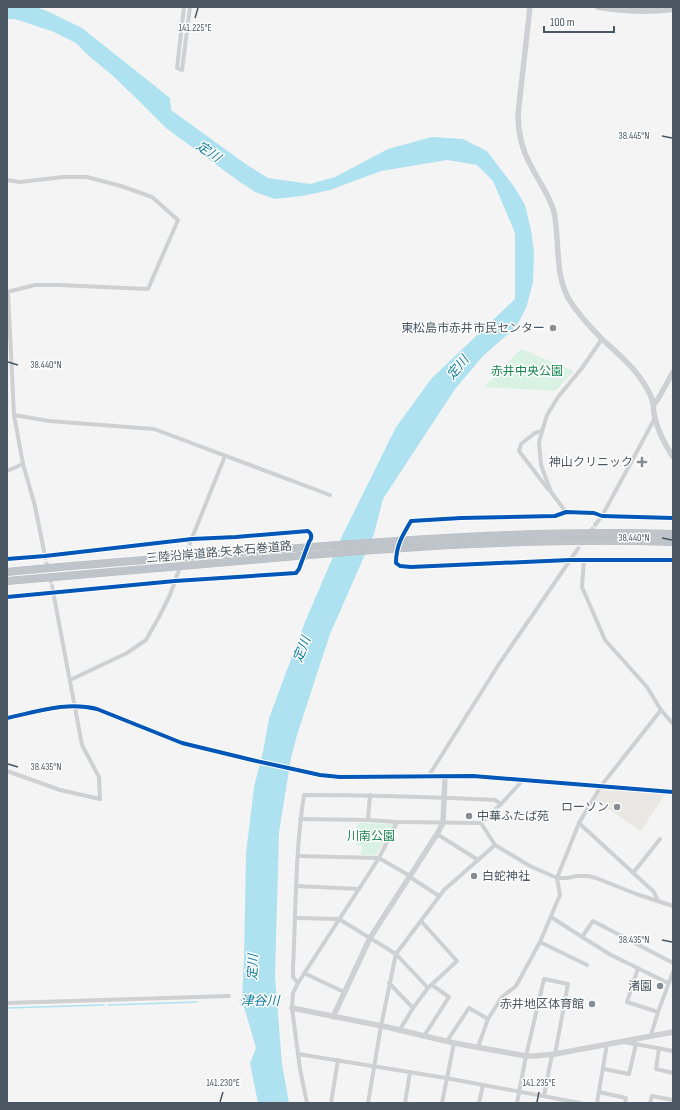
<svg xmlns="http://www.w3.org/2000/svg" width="680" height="1110" viewBox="0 0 680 1110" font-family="'Sofia Sans Condensed','Noto Sans JP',sans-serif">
  <rect width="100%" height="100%" fill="#f4f4f4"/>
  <path fill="#e8e7e3" d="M603,790L665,794L641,831L595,800L599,792Z"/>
  <g fill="#d9f2e3">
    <path d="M521,349L574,371L555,391L484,387Z"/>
    <path d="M357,823L395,824L376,855H361L362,846L356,845Z"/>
  </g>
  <path fill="#aee2f0" d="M7,7H35L47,11L82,28L170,98L171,110L247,165L268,178L310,184L335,177L388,149L432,137L463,139L487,151L515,188L525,205L531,230L534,252L533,283L526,308L516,327L483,356L455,389L383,499L374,534L330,634L297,735L291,758L279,832L275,977L282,1064L289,1103H258L250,1063L256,1048L242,1000L244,958L246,854L254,787L263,752L269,718L305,622L342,536L396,427L432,378L515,299V233L493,181L477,165L447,160L381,171L330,190L302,196L275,199L255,192L240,182L166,128L136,98L112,75L89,56L76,43L54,32L15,19H7Z"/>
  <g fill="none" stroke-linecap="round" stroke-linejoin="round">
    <g stroke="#aee2f0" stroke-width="1.5">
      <path d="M240,1000H242"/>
      <path d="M109,1005L197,1002"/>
      <path d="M7,1008L104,1005"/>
    </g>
    <g stroke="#d2d4d7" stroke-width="4" stroke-dasharray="4 2" stroke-linecap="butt">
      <path d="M577,550L595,525"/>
      <path d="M45,556L52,586"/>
      <path d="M178,573L190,543"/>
    </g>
    <defs>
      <g id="highway">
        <path d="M7,572C90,564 174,558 258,551C396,540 534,530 673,534"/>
        <path d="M7,581C88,574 170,567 251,560C391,548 532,537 673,542"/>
      </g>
    </defs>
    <use href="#highway" stroke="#b9bec3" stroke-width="8"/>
    <g stroke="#ced0d2" stroke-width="4">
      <path d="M184,7L177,68L182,70L190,7"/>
      <path d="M7,180L20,182L63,177H87L121,186L152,197L178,220L148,289L59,285H35L7,292"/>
      <path d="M8,292L14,415L23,464L35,506L45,556"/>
      <path d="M14,415L49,421L154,429L330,495"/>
      <path d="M542,431L535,433L521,444L519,451L548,489"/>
      <path d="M7,471L23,464"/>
      <path d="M566,512L551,492L541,465L539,442L547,415L558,397L582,368L602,339"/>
      <path d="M595,525L602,516L655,418"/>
      <path d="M403,535L411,521L461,518L555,516L566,512L594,513L602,516L673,518"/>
      <path d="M190,543L225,456"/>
      <path d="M396,552V563L400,566L411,567L569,560H673"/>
      <path d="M7,559L45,556L192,539L236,537L308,531C312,534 312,538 309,542"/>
      <path d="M584,560L582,587L605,640L647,687L661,710L673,724"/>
      <path d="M7,597L175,581L296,573L299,569L302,561"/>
      <path d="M70,680L127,653L146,640L159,617L170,595L178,573"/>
      <path d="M7,771L60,790L100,799L99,777L82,745L52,586"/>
      <path d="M428,777L499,664L577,550"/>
      <path d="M300,819L368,820L397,822L481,823L501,804L523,780"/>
      <path d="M368,820L370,795"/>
      <path d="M481,823L495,845L530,866L557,878H567L577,876H588L596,878L639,895L673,906"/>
      <path d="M579,823L654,892L658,901"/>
      <path d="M437,834L478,860"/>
      <path d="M298,856L379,858L410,876"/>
      <path d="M633,873L660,839"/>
      <path d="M410,877L439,896"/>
      <path d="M296,886L359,889"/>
      <path d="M551,917L582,937L611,955L668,983"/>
      <path d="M296,918L339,919L396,954L428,988"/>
      <path d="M582,937L593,921L673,963"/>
      <path d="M540,942L587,965"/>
      <path d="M638,968L627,1002L658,1012"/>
      <path d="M304,973L344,992"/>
      <path d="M298,983L379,858L397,822"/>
      <path d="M389,983L413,1008"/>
      <path d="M7,1003L229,996"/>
      <path d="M399,1031L413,1008L428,988L457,961L421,921"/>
      <path d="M651,1035L658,1012L673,972"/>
      <path d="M424,1036L449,997L432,985"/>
      <path d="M447,1041L469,1008L488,1019"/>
      <path d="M624,1042L673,1051"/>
      <path d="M478,1047L488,1019L502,997L516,986L540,942L560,895L557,878L579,823L601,786L661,710"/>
      <path d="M659,1048L656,1069L673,1073"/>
      <path d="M298,1054L446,1078L580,1103"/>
      <path d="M604,1069L629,1074L636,1044"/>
      <path d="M599,1092L626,1098L625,1103"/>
      <path d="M544,1096L552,1054"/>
      <path d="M307,1103L300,1069L292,1008L293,993L298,983L293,977V967C296,910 295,852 304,795C367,795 431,797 495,800L501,804"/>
      <path d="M331,1103L338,1060"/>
      <path d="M368,1103L381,1026L396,954L444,890L495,845"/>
      <path d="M405,1103L410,1072"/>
      <path d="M442,1103L454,1043"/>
      <path d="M479,1103L483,1085"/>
      <path d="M517,1103L526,1056L544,979L568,984L555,1054"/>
      <path d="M597,1103L607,1044"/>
      <path d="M650,1103L652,1096L673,1100"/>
    </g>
    <g stroke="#ced0d4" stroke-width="5.5">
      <path d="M530,7L518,114C518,133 522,150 531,166C539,182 550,196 554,212C560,240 554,276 570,301C579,315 590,327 601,338C616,352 632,365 643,382C647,388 652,396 653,404C654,407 653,410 654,413C656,427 665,445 673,457"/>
      <path d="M654,404L658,399L673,372"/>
      <path d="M7,718C36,712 67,701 97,709L182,743L252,760L320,775L340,777L473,776L673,792"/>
      <path d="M292,1008L387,1027L454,1043L526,1056H535L555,1054L673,1032"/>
      <path d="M333,1017L370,938L437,834L443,823L445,777"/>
    </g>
    <path stroke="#caced1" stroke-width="6" d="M598,7C623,11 648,13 673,9"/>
    <use href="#highway" stroke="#bec4c9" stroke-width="7"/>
    <defs>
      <g id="cycleway">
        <path d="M673,518L602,516L594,513L566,512L555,516L461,518L411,521C402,536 396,546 396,563L400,566L411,567L569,560H673"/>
        <path d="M7,559L45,556L192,539L236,537L308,531C312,534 312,538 309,542L299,569L296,573L175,581L7,597"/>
        <path d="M7,718C36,712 67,701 97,709L182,743L252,760L320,775L340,777L473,776L673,792"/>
      </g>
    </defs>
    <use href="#cycleway" stroke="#fff" stroke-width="6"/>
    <use href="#cycleway" stroke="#0057b8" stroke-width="4"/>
  </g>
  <path fill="none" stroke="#4a5661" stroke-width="1.5" d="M195,18L198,8M662,136L672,138M8,362L18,365M662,538L672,540M8,764L18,767M662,940L672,942M220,1102L223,1092M537,1102L539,1092"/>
  <g fill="#868d94" stroke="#fff" stroke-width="1.5">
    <circle cx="553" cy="328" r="4"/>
    <path d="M640 456h4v4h4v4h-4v4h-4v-4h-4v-4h4z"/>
    <circle cx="617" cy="807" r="4"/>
    <circle cx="469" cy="816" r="4"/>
    <circle cx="474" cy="876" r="4"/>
    <circle cx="660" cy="986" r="4"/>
    <circle cx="592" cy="1004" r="4"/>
  </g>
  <g text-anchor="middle" stroke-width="3" stroke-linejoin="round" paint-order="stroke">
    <g font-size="12" fill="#4a5661" stroke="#fff" text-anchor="end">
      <text x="545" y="332">東松島市赤井市民センター</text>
      <text x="633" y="466">神山クリニック</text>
      <text x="609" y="811">ローソン</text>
      <text x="477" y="820" text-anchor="start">中華ふたば苑</text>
      <text x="482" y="880" text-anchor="start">白蛇神社</text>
      <text x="652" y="990">渚園</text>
      <text x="584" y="1008">赤井地区体育館</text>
    </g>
    <g font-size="12" fill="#17864f" stroke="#fff">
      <text x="527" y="375">赤井中央公園</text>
      <text x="371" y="840">川南公園</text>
    </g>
    <g font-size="12" fill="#4a5661" stroke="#fff">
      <text transform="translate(219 552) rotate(-5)" y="4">三陸沿岸道路;矢本石巻道路</text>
    </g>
    <g font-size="13" font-style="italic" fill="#0c7c9b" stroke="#fff">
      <text transform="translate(209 151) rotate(35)" y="5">定川</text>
      <text transform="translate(457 367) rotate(-51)" y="5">定川</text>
      <text transform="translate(301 649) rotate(-69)" y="5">定川</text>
      <text transform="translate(252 967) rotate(-88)" y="5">定川</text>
      <text x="260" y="1005">津谷川</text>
    </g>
  </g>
  <g font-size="10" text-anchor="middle" fill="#4a5661" stroke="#fff" stroke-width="3" stroke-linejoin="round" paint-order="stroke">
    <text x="195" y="31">141.225°E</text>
    <text x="634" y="139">38.445°N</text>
    <text x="46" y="368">38.440°N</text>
    <text x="634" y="541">38.440°N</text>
    <text x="46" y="770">38.435°N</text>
    <text x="634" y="943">38.435°N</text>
    <text x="223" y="1086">141.230°E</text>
    <text x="539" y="1086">141.235°E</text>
  </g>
  <rect width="680" height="1110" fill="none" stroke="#4a5661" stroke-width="16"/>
  <path d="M544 26v6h70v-6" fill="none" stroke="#4a5661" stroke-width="2"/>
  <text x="550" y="26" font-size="12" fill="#4a5661" stroke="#ffffff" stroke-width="3" paint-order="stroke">100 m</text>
</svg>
